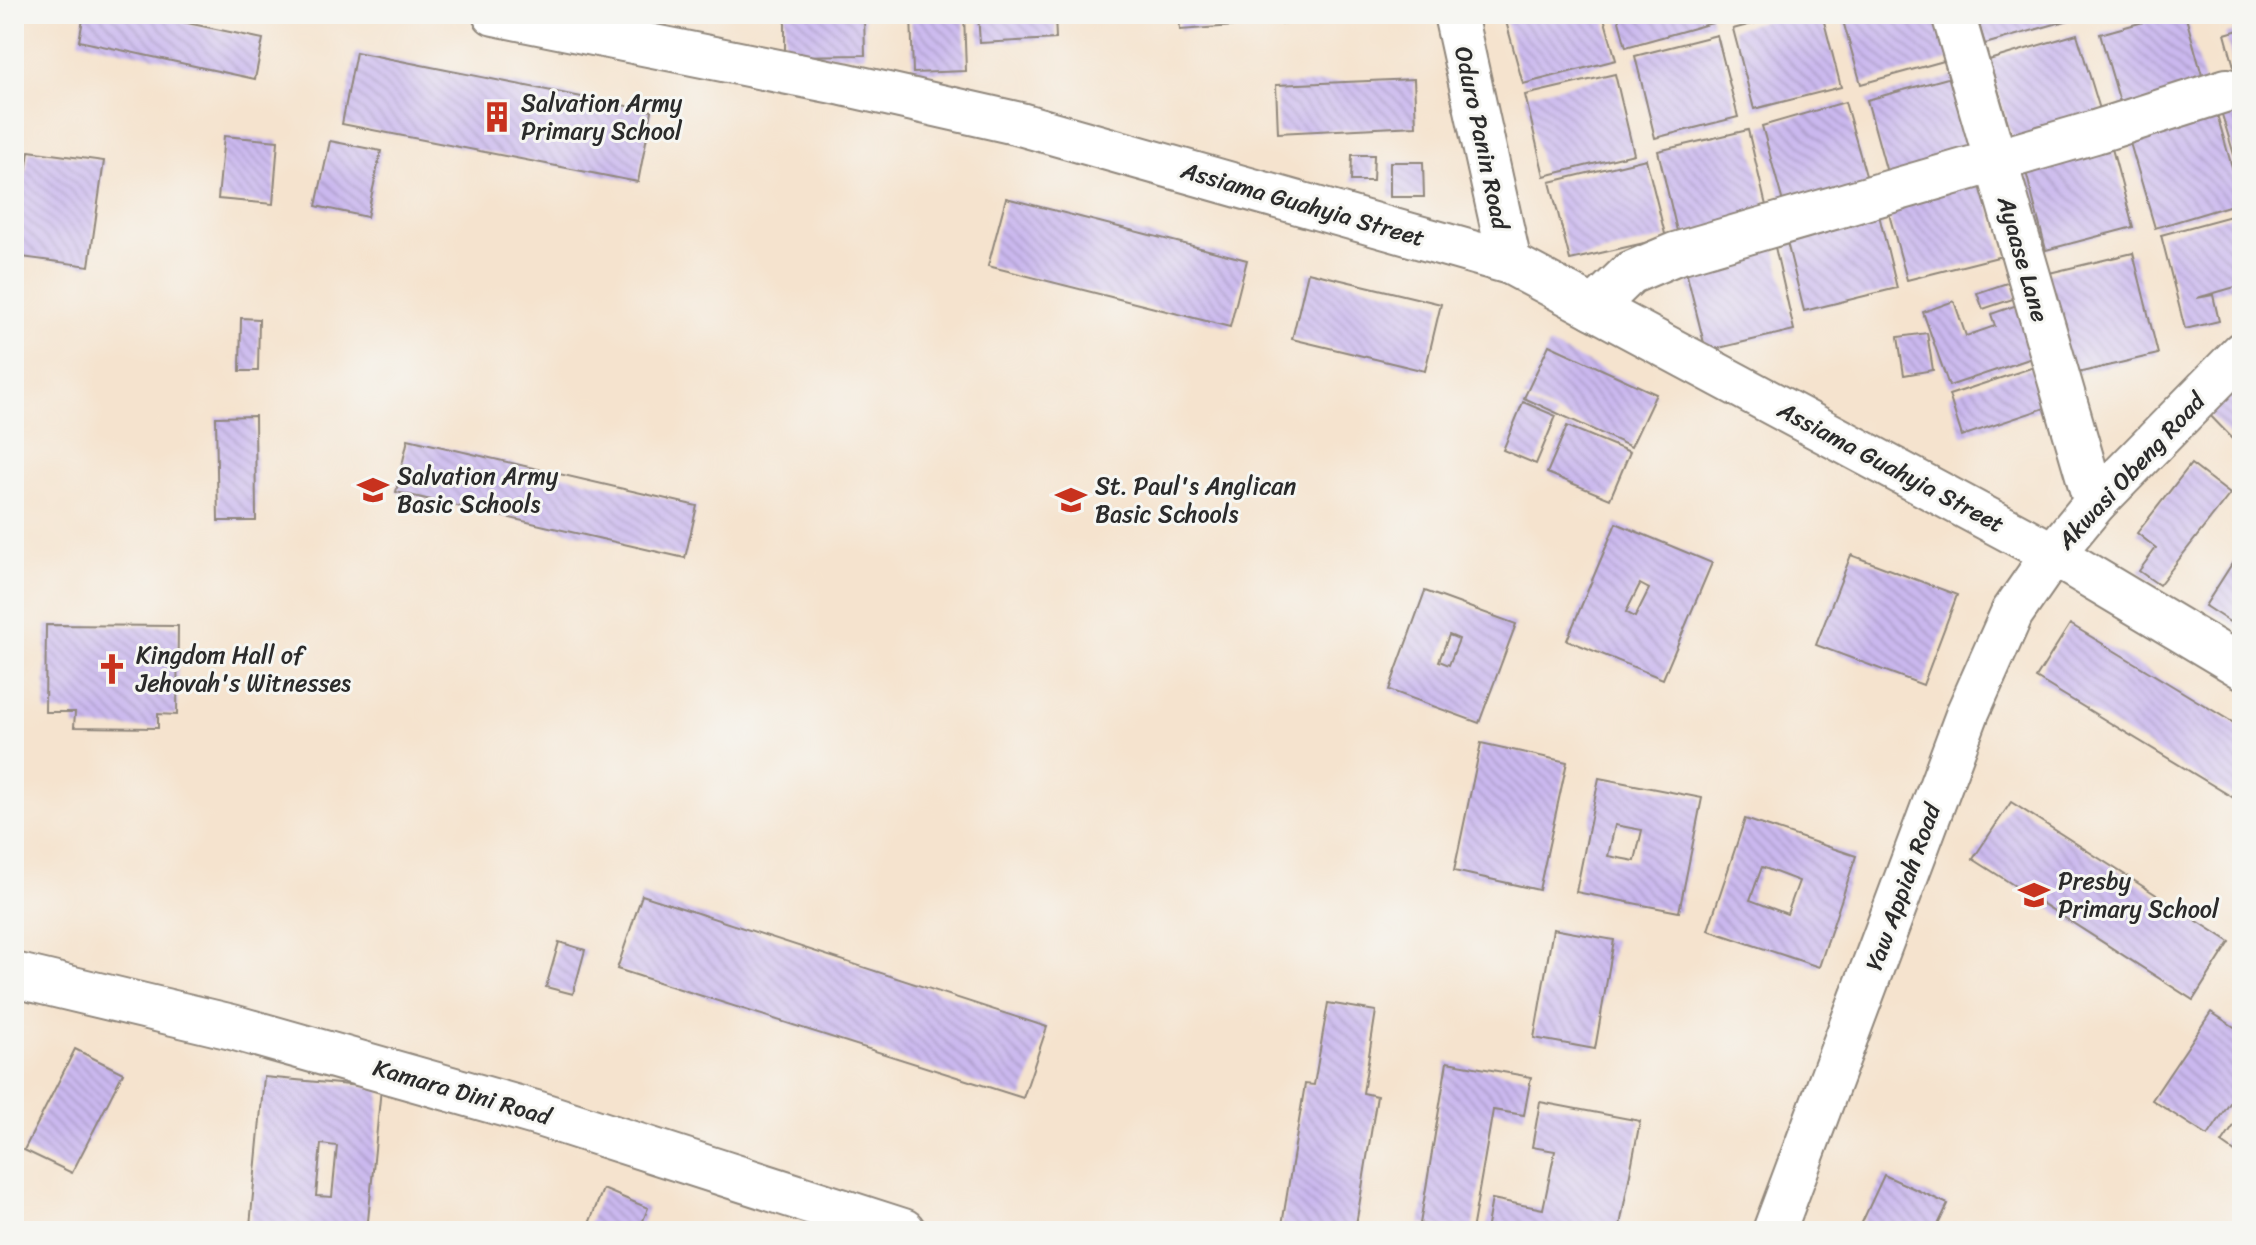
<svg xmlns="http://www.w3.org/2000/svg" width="2256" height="1245" viewBox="0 0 2256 1245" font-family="Sriracha,sans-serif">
  <defs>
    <pattern id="building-back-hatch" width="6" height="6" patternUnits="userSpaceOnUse" patternTransform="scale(2)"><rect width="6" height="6" fill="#cab8ee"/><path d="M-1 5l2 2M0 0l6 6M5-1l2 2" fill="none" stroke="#ae9ecc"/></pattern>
  </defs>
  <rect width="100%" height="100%" fill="#f6f6f2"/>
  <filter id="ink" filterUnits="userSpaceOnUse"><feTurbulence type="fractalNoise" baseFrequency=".0125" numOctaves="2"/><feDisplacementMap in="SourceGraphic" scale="16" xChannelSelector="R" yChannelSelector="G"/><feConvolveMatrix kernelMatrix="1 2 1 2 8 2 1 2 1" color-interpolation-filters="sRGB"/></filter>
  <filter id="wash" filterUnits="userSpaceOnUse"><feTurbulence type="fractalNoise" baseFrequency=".006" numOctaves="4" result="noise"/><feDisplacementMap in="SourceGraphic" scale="32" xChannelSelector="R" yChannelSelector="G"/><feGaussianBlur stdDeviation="1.8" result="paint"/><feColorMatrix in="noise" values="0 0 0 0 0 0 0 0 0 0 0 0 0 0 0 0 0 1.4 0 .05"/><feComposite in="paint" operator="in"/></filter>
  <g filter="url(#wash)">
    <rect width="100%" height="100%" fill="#f5e3ce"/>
    <g id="blocks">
      <g fill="url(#building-back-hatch)" fill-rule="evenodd">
        <path d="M84,14H145L263,39L255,79L79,41Z"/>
        <path d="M785,14H864L865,55L785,56Z"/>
        <path d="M911,14H964L966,71L913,73Z"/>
        <path d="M978,14H1055L1056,39L980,43Z"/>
        <path d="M1179,14H1261V24L1180,30Z"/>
        <path d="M1270,14H1358L1359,19L1270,24Z"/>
        <path d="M1504,14H1603L1616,60L1523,84Z"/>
        <path d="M1617,14H1710L1712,23L1626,47Z"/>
        <path d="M1789,14H1822L1841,87L1754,109L1733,29Z"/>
        <path d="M1841,14H1938L1951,59L1861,84Z"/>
        <path d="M1976,14H2068L2069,20L1985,44Z"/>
        <path d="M2172,14H2185L2205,86L2122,109L2100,34Z"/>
        <path d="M2242,29V68L2235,70L2225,34Z"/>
        <path d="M2077,34L2102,116L2014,143L1989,60Z"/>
        <path d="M1717,35L1738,117L1655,138L1635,56Z"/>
        <path d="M356,52L652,111L638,182L342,124Z"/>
        <path d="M1615,74L1634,154L1544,176L1525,95Z"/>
        <path d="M1955,76L1977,156L1889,180L1867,100Z"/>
        <path d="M1414,79L1416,126L1278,133L1276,85Z"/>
        <path d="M2242,101V178H2241L2220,108Z"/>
        <path d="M1845,102L1869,186L1785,210L1762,126Z"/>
        <path d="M2216,111L2242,202L2155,228L2128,136Z"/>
        <path d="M1748,130L1768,214L1678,235L1658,151Z"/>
        <path d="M224,136L278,141L273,204L218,199Z"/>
        <path d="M330,141L381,151L367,217L316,206Z"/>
        <path d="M2110,141L2133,227L2046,250L2024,164Z"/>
        <path d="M29,151L104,161L89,266L14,256Z"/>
        <path d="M1352,155H1374L1373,181H1351Z"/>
        <path d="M1646,159L1666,238L1570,260L1550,182Z"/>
        <path d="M1390,162H1423L1424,197H1390Z"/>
        <path d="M1982,178L2002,256L1907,280L1886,203Z"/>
        <path d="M1006,198L1247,260L1230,327L988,266Z"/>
        <path d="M1878,211L1897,288L1804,311L1785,234Z"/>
        <path d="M2242,213V285L2197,298L2213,295L2219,321L2185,329L2161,235Z"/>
        <path d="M1775,247L1794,330L1706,351L1685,267Z"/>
        <path d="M2133,253L2158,354L2069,375L2045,274Z"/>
        <path d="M1308,272L1441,304L1425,371L1292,339Z"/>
        <path d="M2010,282L2016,298L1983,309L1977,293Z"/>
        <path d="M1954,301L1966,336L1995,326L1991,314L2017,305L2035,357L1949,386L1923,312Z"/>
        <path d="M241,318L259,319L258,371H240Z"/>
        <path d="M1927,333L1933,370L1904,375L1898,337Z"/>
        <path d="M1549,345L1656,394L1631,447L1524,398Z"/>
        <path d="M2037,366L2051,406L1962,436L1949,395Z"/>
        <path d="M2242,370V432L2234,440L2203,408Z"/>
        <path d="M1523,402L1556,416L1536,464L1503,450Z"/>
        <path d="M255,416L256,521H218L216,417Z"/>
        <path d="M1567,426L1630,452L1610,499L1547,473Z"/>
        <path d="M408,439L697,506L685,558L396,492Z"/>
        <path d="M2191,464L2230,494L2159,585L2139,571L2156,548L2137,533Z"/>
        <path d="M1616,523L1712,563L1663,679L1567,640ZM1640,584L1649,589L1635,617L1626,612Z"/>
        <path d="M2242,548V630L2205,606Z"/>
        <path d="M1851,555L1957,595L1923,685L1816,645Z"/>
        <path d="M1425,591L1516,624L1479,723L1389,690ZM1449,635L1459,639L1449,665L1439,661Z"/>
        <path d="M2070,624L2242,728V803L2036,678Z"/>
        <path d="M46,625L178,626L177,715L158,714V728L74,727L75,712H45Z"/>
        <path d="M1481,743L1567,762L1539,890L1454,871Z"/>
        <path d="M1599,778L1702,798L1679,912L1576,892ZM1615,825L1642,830L1635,861L1608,856Z"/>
        <path d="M2011,802L2230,942L2193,1000L1973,859Z"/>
        <path d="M1745,819L1856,856L1819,967L1708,930ZM1762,867L1799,881L1787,914L1750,900Z"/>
        <path d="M642,895L1047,1027L1023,1098L617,969Z"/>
        <path d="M1553,929L1614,940L1595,1049L1534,1038Z"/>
        <path d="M559,942L585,950L573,994L546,987Z"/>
        <path d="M1328,1003L1376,1011L1363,1093L1377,1096L1355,1231H1281L1305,1084L1314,1085Z"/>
        <path d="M2211,1012L2242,1032V1085L2208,1136L2152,1100Z"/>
        <path d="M75,1049L123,1073L72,1173L24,1150Z"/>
        <path d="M1447,1062L1531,1077L1524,1115L1493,1110L1472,1231L1420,1224Z"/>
        <path d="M264,1077L381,1088L367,1231H302L250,1226ZM321,1144L337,1146L332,1197L316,1196Z"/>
        <path d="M1540,1102L1640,1121L1619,1231H1486L1492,1199L1543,1209L1555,1151L1532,1147Z"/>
        <path d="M2242,1114V1157L2222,1143Z"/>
        <path d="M1884,1175L1948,1204L1935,1231H1858Z"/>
        <path d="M603,1189L648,1208L639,1231H586Z"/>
      </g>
    </g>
  </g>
  <g filter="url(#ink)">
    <use href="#blocks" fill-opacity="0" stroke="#90877c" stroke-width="2"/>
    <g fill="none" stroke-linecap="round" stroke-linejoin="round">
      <defs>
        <g id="street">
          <path d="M494,14L843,84L1020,124L1510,263L2053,554L2242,667"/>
          <path d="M1455,14L1510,263"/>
          <path d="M1953,14L2095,503"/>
          <path d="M1594,308L1630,273L1675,254L2095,132L2227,90"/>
          <path d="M1774,1231L1968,712L2012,613L2053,554L2095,503L2242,353"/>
        </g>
        <path id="secondary" d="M14,975L232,1027L539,1114L903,1231"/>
      </defs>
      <use href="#street" stroke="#90877c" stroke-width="46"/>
      <use href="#secondary" stroke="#90877c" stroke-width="48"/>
      <use href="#street" stroke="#fff" stroke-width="42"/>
      <use href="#secondary" stroke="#fff" stroke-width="44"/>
    </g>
  </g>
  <defs>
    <symbol id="building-bare" viewBox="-9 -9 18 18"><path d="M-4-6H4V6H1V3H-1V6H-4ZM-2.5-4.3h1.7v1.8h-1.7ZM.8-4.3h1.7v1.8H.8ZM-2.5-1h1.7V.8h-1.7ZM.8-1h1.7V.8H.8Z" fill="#c8321e" stroke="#f6f6f2" stroke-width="2.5" paint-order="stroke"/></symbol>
    <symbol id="school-bare" viewBox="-9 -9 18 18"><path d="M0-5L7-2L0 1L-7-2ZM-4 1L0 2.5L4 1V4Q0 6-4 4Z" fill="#c8321e" stroke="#f6f6f2" stroke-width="2.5" paint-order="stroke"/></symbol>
    <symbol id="church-bare" viewBox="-9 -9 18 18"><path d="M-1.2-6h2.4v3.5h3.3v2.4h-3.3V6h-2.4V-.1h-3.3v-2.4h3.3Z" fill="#c8321e" stroke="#f6f6f2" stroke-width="2.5" paint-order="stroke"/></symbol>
  </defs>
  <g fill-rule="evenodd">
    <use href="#building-bare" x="475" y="95" width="44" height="44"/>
    <use href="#school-bare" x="351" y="468" width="44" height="44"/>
    <use href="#school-bare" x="1049" y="478" width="44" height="44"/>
    <use href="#church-bare" x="90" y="647" width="44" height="44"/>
    <use href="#school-bare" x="2012" y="873" width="44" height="44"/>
  </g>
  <g text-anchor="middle" stroke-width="6" stroke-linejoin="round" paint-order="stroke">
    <g font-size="24" fill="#2b2b2b" stroke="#f6f6f2" text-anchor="start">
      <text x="521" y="111">Salvation Army<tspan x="521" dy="28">Primary School</tspan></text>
      <text x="397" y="484">Salvation Army<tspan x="397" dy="28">Basic Schools</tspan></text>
      <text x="1095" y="494">St. Paul's Anglican<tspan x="1095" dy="28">Basic Schools</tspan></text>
      <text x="136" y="663">Kingdom Hall of<tspan x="136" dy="28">Jehovah's Witnesses</tspan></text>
      <text x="2058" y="889">Presby<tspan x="2058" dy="28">Primary School</tspan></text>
    </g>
    <g font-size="24" fill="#2b2b2b" stroke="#f6f6f2">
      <text transform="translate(1482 138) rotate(78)" y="8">Oduro Panin Road</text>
      <text transform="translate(1303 204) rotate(16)" y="8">Assiama Guahyia Street</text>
      <text transform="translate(2023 259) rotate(74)" y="8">Ayaase Lane</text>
      <text transform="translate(1891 467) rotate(28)" y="8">Assiama Guahyia Street</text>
      <text transform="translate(2131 471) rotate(-47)" y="8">Akwasi Obeng Road</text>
      <text transform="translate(1903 887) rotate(-70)" y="8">Yaw Appiah Road</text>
      <text transform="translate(462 1092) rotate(16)" y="8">Kamara Dini Road</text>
    </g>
  </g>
  <rect width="2256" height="1245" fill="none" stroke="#f6f6f2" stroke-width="48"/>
</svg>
